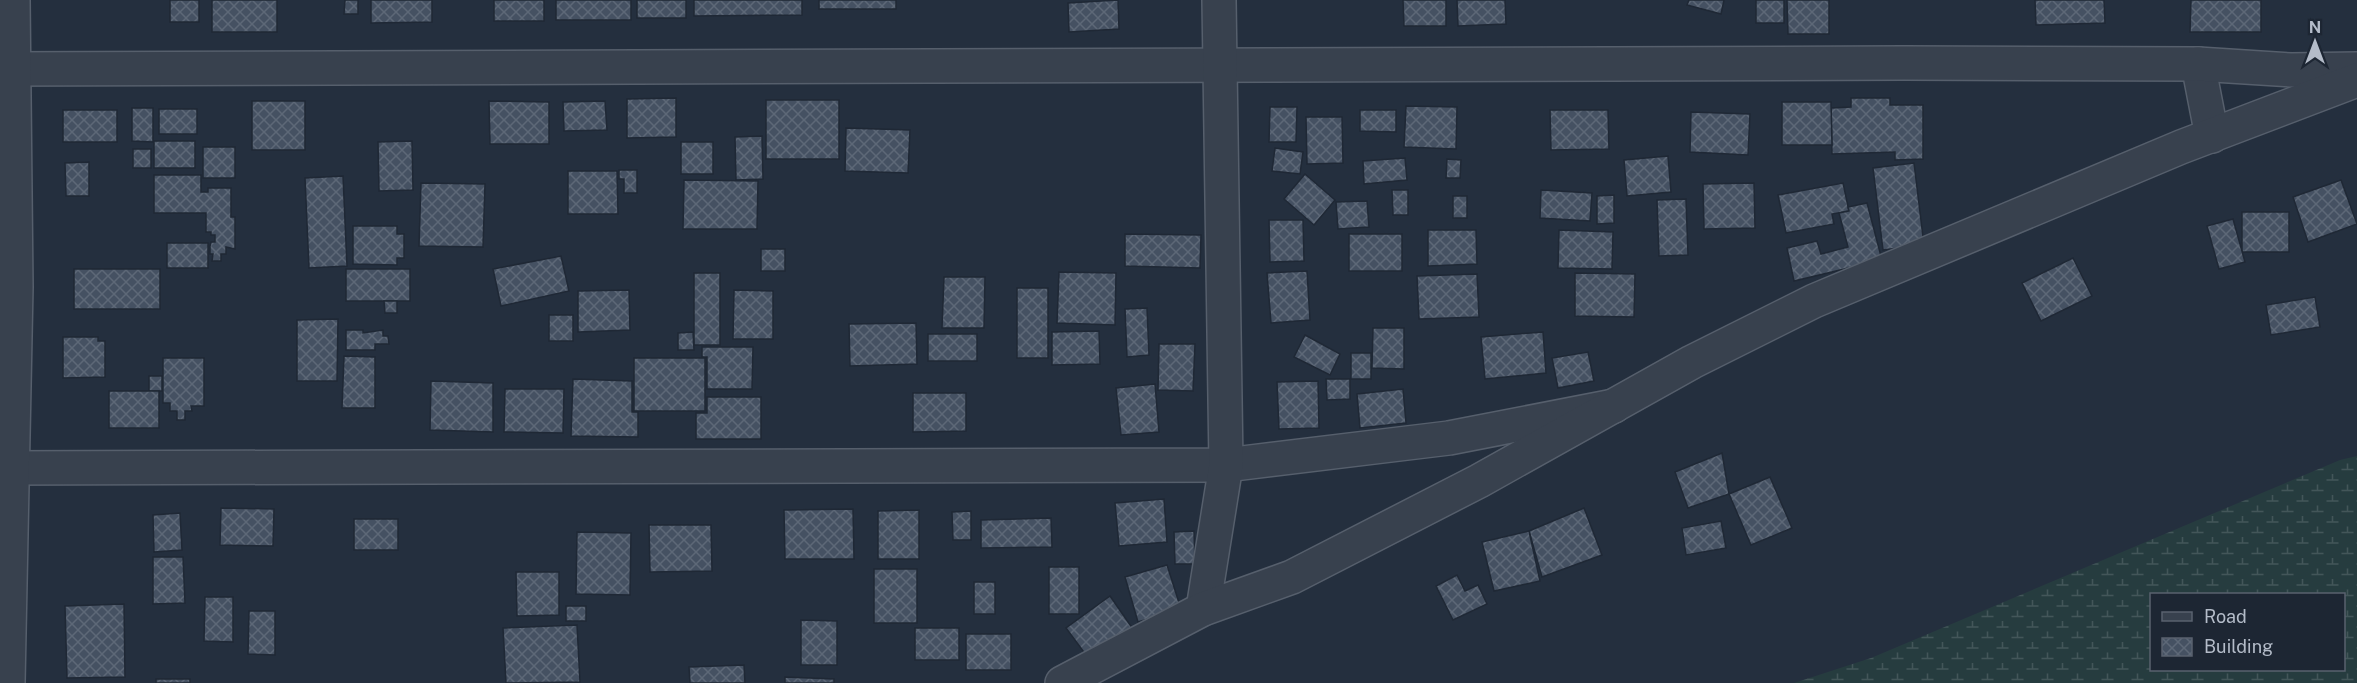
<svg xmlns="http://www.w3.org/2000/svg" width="2357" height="683" viewBox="0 0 2357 683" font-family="'Public Sans',sans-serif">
  <defs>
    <pattern id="wetland-marsh" width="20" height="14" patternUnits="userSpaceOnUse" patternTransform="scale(1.5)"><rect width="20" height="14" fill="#263c3f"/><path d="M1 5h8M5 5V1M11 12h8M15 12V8" fill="none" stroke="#435659"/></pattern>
    <pattern id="building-cross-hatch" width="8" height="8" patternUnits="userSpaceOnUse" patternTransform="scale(1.5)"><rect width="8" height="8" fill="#455162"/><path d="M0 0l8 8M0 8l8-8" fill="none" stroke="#5d6877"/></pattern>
  </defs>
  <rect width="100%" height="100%" fill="#242f3e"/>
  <path fill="url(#wetland-marsh)" fill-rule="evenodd" d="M2357,456V683H1794L1871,658L2340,460ZM2152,594H2344V670H2152Z"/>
  <g fill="url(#building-cross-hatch)" stroke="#1f2835" stroke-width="1.5">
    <rect x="170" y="0" width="29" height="22"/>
    <rect x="212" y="0" width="65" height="32"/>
    <path d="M345,0H358V14H344Z"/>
    <path d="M371,0H432V22L371,23Z"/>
    <rect x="494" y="0" width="50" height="21"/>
    <rect x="556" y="0" width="75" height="20"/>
    <rect x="637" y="0" width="49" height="18"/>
    <path d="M694,0H802V15L694,16Z"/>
    <rect x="819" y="0" width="77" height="9"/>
    <path d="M1118,0L1119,29L1069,32L1068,3Z"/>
    <path d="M1403,0H1446V26H1404Z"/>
    <path d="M1457,0H1505L1506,24L1458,26Z"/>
    <path d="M1689,0H1724L1721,14L1687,5Z"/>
    <rect x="1756" y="0" width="28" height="23"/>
    <path d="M1787,0H1829V34H1788Z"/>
    <path d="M2035,0H2104L2105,23L2036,25Z"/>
    <path d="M2191,0H2261V32H2190Z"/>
    <path d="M676,98V137L627,138V99Z"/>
    <path d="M1851,98H1890V105H1923V159L1895,160V152L1832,154L1831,108L1851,107Z"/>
    <rect x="766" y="100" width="73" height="59"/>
    <rect x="252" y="101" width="53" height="49"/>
    <path d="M489,101L549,102V144H490Z"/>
    <path d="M605,101L607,130L564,131L563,102Z"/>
    <path d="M1782,102H1831L1832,145H1782Z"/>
    <path d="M1406,106L1457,107L1456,149L1404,147Z"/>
    <path d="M1270,107H1297L1296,142H1269Z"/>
    <path d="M132,108H153V142L132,141Z"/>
    <rect x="159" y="109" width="38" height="25"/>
    <rect x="63" y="110" width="54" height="32"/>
    <path d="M1360,110H1396V132L1360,131Z"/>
    <path d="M1550,110H1608L1609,149L1551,150Z"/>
    <path d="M1691,112L1750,114L1748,155L1690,152Z"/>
    <path d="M1306,117H1342L1343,163L1307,164Z"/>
    <path d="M846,128L910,130L908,173L845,171Z"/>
    <path d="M762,136L763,179L736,180L735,137Z"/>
    <rect x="154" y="141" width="41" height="27"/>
    <path d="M412,141L413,190L379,191L378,142Z"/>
    <rect x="681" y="142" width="32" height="32"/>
    <rect x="203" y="147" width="32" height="31"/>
    <path d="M1275,148L1303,152L1300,174L1272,171Z"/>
    <rect x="133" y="149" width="18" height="19"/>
    <path d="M1668,156L1671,192L1627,196L1624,160Z"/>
    <path d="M1405,158L1407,180L1364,184L1363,161Z"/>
    <path d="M1447,159L1461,160L1460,178H1446Z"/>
    <path d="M89,162V196H66L65,163Z"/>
    <path d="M1914,163L1924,245L1883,250L1873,168Z"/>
    <path d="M619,170H637V193H624V179H619Z"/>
    <path d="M568,171H617L618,214H568Z"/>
    <path d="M1305,174L1335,200L1314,225L1284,199Z"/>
    <path d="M154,175H201V192H208V188H231V217H235V249L226,247V254H221V261H212L213,254H210V246L211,242H215V235H211V232H206V213H154Z"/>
    <path d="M343,176L347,266L309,268L305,178Z"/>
    <path d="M684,180L758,181L757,229H683Z"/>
    <path d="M2341,180L2357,224L2308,242L2293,197Z"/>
    <path d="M421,183L485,184L483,247L419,246Z"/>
    <path d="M1754,183L1755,228L1704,229L1703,184Z"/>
    <path d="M1843,183L1849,211L1832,214L1834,224L1786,233L1778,195Z"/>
    <path d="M1392,190H1408V215H1393Z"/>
    <path d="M1541,190L1592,193L1590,221L1540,218Z"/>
    <path d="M1614,195V223L1597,224V196Z"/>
    <rect x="1453" y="196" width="14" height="22"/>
    <path d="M1686,199L1688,255L1659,256L1657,200Z"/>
    <path d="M1367,201L1369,227L1338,229L1336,202Z"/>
    <path d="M1867,203L1882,260L1794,281L1787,248L1817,241L1821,254L1848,247L1839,213L1849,211L1848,207Z"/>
    <rect x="2242" y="212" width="47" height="40"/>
    <path d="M2233,219L2245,262L2219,269L2207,226Z"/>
    <path d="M1269,220H1303L1304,261L1270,262Z"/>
    <path d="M353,226H397V234H404V258H397V265L353,264Z"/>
    <path d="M1428,230H1476L1477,264L1428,266Z"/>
    <path d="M1559,230L1613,232L1612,269L1558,268Z"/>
    <path d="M1125,234L1201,235L1200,268L1125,266Z"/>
    <rect x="1349" y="234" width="53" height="37"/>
    <rect x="167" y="243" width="41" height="25"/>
    <rect x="761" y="249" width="24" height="22"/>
    <path d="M561,256L569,291L501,306L493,269Z"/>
    <path d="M2073,258L2092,296L2041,321L2022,283Z"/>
    <rect x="74" y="269" width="86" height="40"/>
    <rect x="346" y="269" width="64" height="32"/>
    <path d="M1307,271L1310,320L1271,323L1267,273Z"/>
    <path d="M1059,272L1116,273L1115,325L1057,323Z"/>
    <rect x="694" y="273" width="26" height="72"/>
    <path d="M1575,273L1635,274L1634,317L1575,316Z"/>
    <path d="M1477,274L1479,317L1419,319L1417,276Z"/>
    <path d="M944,277H985L984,328H942Z"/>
    <rect x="1017" y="288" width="31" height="70"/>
    <path d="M629,290L630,330L578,332V291Z"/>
    <path d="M734,290L773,291V339H733Z"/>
    <path d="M2315,297L2320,327L2271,335L2266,305Z"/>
    <path d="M384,301H397V313H385Z"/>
    <path d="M1147,308L1149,355L1127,357L1125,309Z"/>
    <rect x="549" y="315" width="24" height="26"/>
    <path d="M338,319L337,381H297V320Z"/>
    <path d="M916,323L917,364L850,366L849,324Z"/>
    <path d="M1373,328H1404V369L1372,368Z"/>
    <path d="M346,330H363V333L383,330V336H388L389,344H375V350H346Z"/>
    <path d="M1099,331L1100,364L1052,365V332Z"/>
    <path d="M693,332L694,350H678V333Z"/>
    <path d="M1543,332L1546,373L1485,379L1481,337Z"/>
    <rect x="928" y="334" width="49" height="27"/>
    <path d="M1305,335L1340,354L1330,375L1294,357Z"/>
    <path d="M63,337H98V341H105V377L63,378Z"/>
    <path d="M1159,344H1195L1193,391L1158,390Z"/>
    <path d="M702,347H753L752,389H707V357H702Z"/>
    <path d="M1588,352L1594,381L1558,388L1552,358Z"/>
    <rect x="1351" y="353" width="20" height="26"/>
    <path d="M344,356L375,357V408H342Z"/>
    <path d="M163,358H204V406H191L192,411H185V420H177V411H170V403H163Z"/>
    <rect x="634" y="358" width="71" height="53"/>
    <rect x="149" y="376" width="13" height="15"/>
    <path d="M573,379L632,381V412H638V437L571,436Z"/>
    <path d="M1326,379H1350V399L1327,400Z"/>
    <path d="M431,381L493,383V432L430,430Z"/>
    <path d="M1318,381L1319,428L1279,429L1277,382Z"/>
    <path d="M1155,384L1159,432L1121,435L1116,388Z"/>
    <path d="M505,389H564L563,433L504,432Z"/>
    <path d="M1403,389L1406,423L1360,428L1357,394Z"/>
    <rect x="109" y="391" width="50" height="37"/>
    <path d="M913,393H966V431L913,432Z"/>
    <path d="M707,397H761V439H696V413H707Z"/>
    <path d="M1722,453L1729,494L1688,508L1675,472Z"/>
    <path d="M1770,477L1792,528L1751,545L1729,494Z"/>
    <path d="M1164,499L1167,542L1119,546L1115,503Z"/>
    <path d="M221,508L274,509L273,546L220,545Z"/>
    <path d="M1584,508L1602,555L1542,577L1529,531Z"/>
    <path d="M853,509L854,559H785L784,510Z"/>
    <path d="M919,510V559H878V511Z"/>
    <path d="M971,511V540H953L952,512Z"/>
    <path d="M180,513L182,550L154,552L153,515Z"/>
    <path d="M1051,518L1052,547L981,548V520Z"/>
    <rect x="354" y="519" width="44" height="31"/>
    <path d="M1721,521L1726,548L1686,555L1682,528Z"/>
    <path d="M649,525H711L712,571L650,572Z"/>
    <path d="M1194,531L1195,564H1175L1174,532Z"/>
    <path d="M1529,531L1540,581L1494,591L1482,542Z"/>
    <path d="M577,532L631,533L630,595L576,594Z"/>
    <path d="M153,557H183L185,603L153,604Z"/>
    <path d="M1167,565L1181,609L1138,622L1125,577Z"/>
    <rect x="1049" y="567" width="30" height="47"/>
    <rect x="874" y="569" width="43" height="54"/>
    <path d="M516,572H559V615L517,616Z"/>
    <path d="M1457,575L1465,591L1478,585L1487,604L1453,620L1436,586Z"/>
    <rect x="974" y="582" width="21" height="32"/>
    <path d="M1110,596L1135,632L1092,663L1066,628Z"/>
    <path d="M205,597H233V642L204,641Z"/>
    <path d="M124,604L125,677L67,678L65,606Z"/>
    <rect x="566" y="606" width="20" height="15"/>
    <path d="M249,611H275V655L248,654Z"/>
    <path d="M801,620L837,621V665H801Z"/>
    <path d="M577,625L580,682L506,683L503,628Z"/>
    <rect x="915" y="628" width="44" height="32"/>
    <rect x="966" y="634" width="45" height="36"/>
    <path d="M744,665L745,683H690L689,667Z"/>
    <path d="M785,677L834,679V683H785Z"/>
    <rect x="156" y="679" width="34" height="4"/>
  </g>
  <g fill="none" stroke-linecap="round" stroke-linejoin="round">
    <defs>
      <g id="street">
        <path d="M2198,64L2212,136"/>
        <path d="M0,69L1904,63L2198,64L2291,70L2357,69"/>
        <path d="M0,468L1226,465L1449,438L1614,406"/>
        <path d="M1203,609L1226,465L1219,0"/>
        <path d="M8,683L16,287L13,0"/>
        <path d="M1062,683L1203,609L1292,577L1479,481L1692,362L1814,301L2181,147L2357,80"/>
      </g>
    </defs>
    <use href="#street" stroke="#565f6c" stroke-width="36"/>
    <use href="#street" stroke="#38414e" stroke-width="33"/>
  </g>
  <rect x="2150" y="593" width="195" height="78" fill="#1d2633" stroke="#59626f" stroke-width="1.5"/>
  <rect x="2162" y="612" width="30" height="9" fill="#38414e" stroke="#59626f" stroke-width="1.5"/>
  <text x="2204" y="623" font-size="18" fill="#b4bcc9">Road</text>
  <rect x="2162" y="638" width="30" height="18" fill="url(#building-cross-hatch)" stroke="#59626f" stroke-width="1.5"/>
  <text x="2204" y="653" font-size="18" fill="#b4bcc9">Building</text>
  <g transform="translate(2315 42)" stroke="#1d2633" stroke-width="4.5" paint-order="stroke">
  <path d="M0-4.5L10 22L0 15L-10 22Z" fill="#b4bcc9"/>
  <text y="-9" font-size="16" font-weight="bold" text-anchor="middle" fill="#b4bcc9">N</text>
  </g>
</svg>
